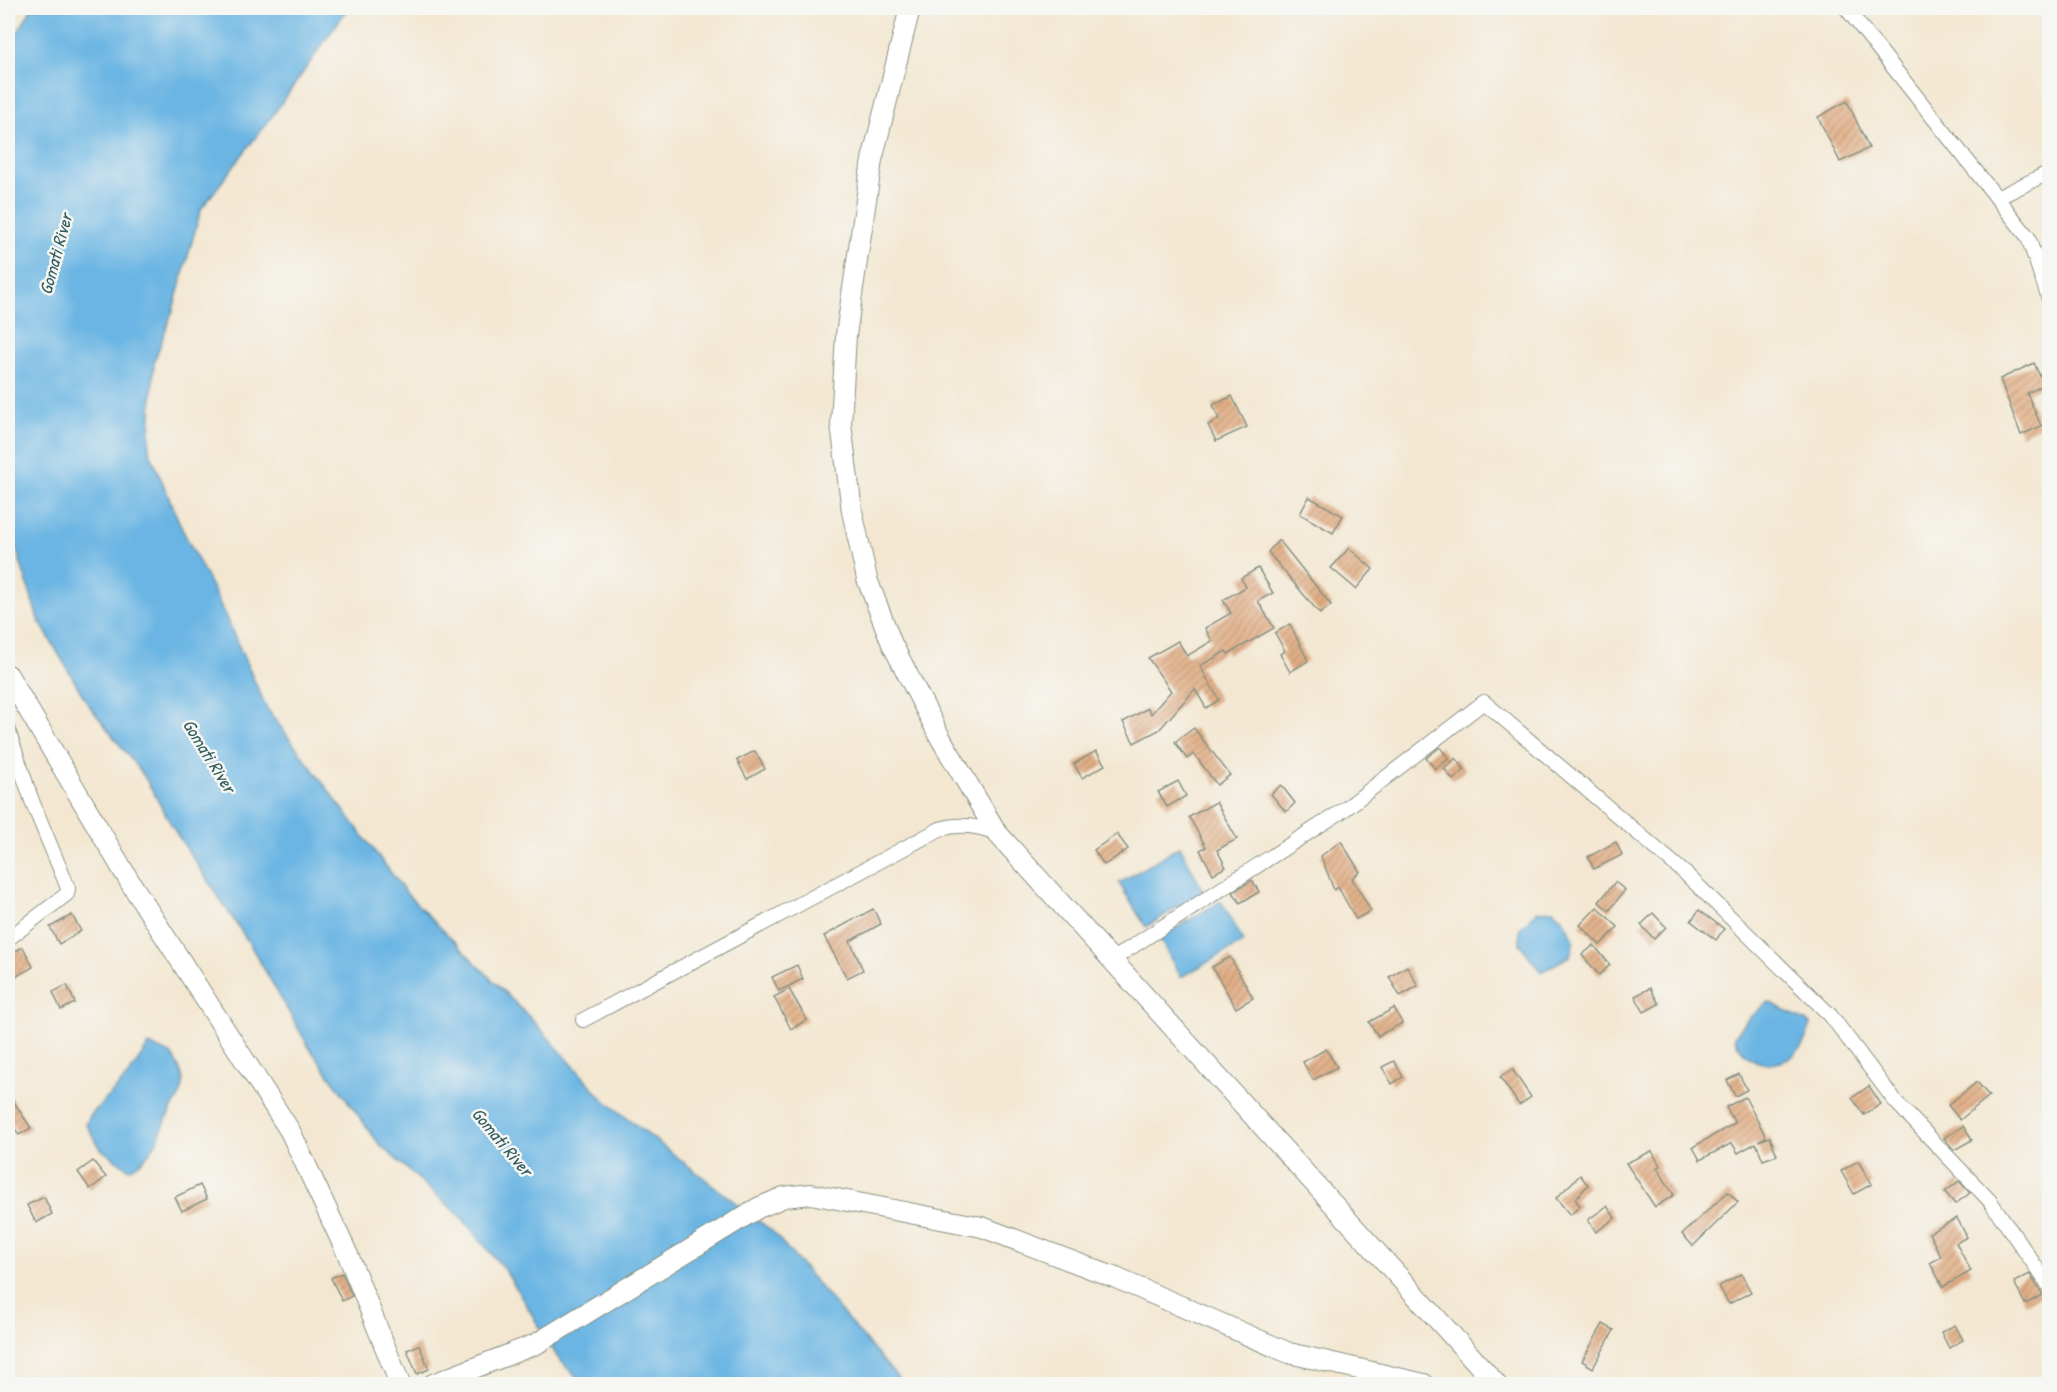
<svg xmlns="http://www.w3.org/2000/svg" width="2057" height="1392" viewBox="0 0 2057 1392" font-family="'Patrick Hand',sans-serif">
  <defs>
    <pattern id="building-hatch" width="6" height="6" patternUnits="userSpaceOnUse" patternTransform="scale(1.5)"><rect width="6" height="6" fill="#e1ab80"/><path d="M-1 1l2-2M0 6l6-6M5 7l2-2" fill="none" stroke="#b68c6a"/></pattern>
  </defs>
  <rect width="100%" height="100%" fill="#f6f6f2"/>
  <filter id="ink" filterUnits="userSpaceOnUse"><feTurbulence type="fractalNoise" baseFrequency=".0167" numOctaves="2"/><feDisplacementMap in="SourceGraphic" scale="12" xChannelSelector="R" yChannelSelector="G"/><feConvolveMatrix kernelMatrix="1 2 1 2 8 2 1 2 1" color-interpolation-filters="sRGB"/></filter>
  <filter id="wash" filterUnits="userSpaceOnUse"><feTurbulence type="fractalNoise" baseFrequency=".008" numOctaves="4" result="noise"/><feDisplacementMap in="SourceGraphic" scale="24" xChannelSelector="R" yChannelSelector="G"/><feGaussianBlur stdDeviation="1.35" result="paint"/><feColorMatrix in="noise" values="0 0 0 0 0 0 0 0 0 0 0 0 0 0 0 0 0 1.4 0 .05"/><feComposite in="paint" operator="in"/></filter>
  <g filter="url(#wash)">
    <rect width="100%" height="100%" fill="#f3e7d1"/>
    <g fill="#6bb5e3" stroke="#45798c" stroke-width="1.5">
      <path d="M32,8H348L278,108L201,209L173,310L154,362L149,450L182,529L214,591L267,709L407,894L537,1025L604,1100L773,1232L903,1384H583L558,1358L507,1273L462,1218L379,1144L309,1047L249,943L175,831L144,776L88,704L38,619L8,522V49Z"/>
      <path d="M1180,846L1203,891L1146,927L1119,883Z"/>
      <path d="M1221,901L1244,942L1181,977L1159,938Z"/>
      <path d="M1553,910L1563,919L1574,940L1570,956L1541,972L1520,944V928L1538,911Z"/>
      <path d="M1769,1002L1811,1024C1808,1032 1805,1044 1799,1050C1777,1073 1745,1066 1734,1037L1748,1019Z"/>
      <path d="M149,1045L171,1054C175,1061 183,1072 183,1080C184,1095 175,1101 169,1114C158,1137 154,1157 129,1169L101,1149L86,1124L90,1116L127,1077Z"/>
    </g>
    <g id="blocks">
      <g fill="url(#building-hatch)">
        <path d="M1847,101L1869,148L1840,162L1818,117Z"/>
        <path d="M2034,363L2044,385L2027,393L2041,426L2021,435L2000,379Z"/>
        <path d="M1232,396L1247,427L1216,441L1208,425L1219,419L1213,405Z"/>
        <path d="M1309,497L1343,516L1333,533L1300,514Z"/>
        <path d="M1279,540L1331,605L1320,614L1268,552Z"/>
        <path d="M1349,548L1373,569L1356,589L1331,568Z"/>
        <path d="M1258,568L1273,593L1258,601L1274,628L1228,654L1226,651L1200,666L1219,700L1206,708L1195,689L1159,730L1134,743L1123,722L1148,708L1151,714L1171,691L1148,658L1178,641L1187,656L1212,641L1205,628L1231,613L1223,600L1246,587L1241,578Z"/>
        <path d="M1290,624L1308,661L1290,672L1280,654L1285,651L1275,633Z"/>
        <path d="M1194,728L1230,775L1217,785L1194,754L1187,759L1175,742Z"/>
        <path d="M1440,747L1449,759L1435,769L1426,758Z"/>
        <path d="M755,751L765,769L747,779L737,760Z"/>
        <path d="M1096,751L1105,765L1082,778L1074,764Z"/>
        <path d="M1456,758L1465,770L1453,780L1444,768Z"/>
        <path d="M1178,781L1186,796L1167,807L1158,792Z"/>
        <path d="M1281,785L1295,803L1286,812L1271,794Z"/>
        <path d="M1216,802L1237,839L1217,850L1226,867L1213,874L1200,850L1206,847L1189,817Z"/>
        <path d="M1117,834L1128,849L1104,865L1094,850Z"/>
        <path d="M1341,841L1360,872L1352,878L1371,911L1356,919L1338,887L1334,890L1321,856Z"/>
        <path d="M1616,842L1622,855L1594,869L1588,857Z"/>
        <path d="M1252,880L1259,892L1240,903L1233,892Z"/>
        <path d="M1615,882L1625,890L1609,911L1599,902Z"/>
        <path d="M1597,907L1618,927L1600,945L1580,925Z"/>
        <path d="M873,909L881,924L850,941L863,970L847,978L824,936Z"/>
        <path d="M1699,910L1724,929L1716,940L1691,921Z"/>
        <path d="M1653,913L1666,927L1654,939L1641,925Z"/>
        <path d="M72,915L81,931L59,944L50,927Z"/>
        <path d="M1594,945L1610,965L1599,975L1582,955Z"/>
        <path d="M23,947L33,967L8,981V955Z"/>
        <path d="M1230,957L1253,998L1236,1008L1212,967Z"/>
        <path d="M797,965L803,979L779,991L772,977Z"/>
        <path d="M1407,966L1418,986L1400,996L1389,977Z"/>
        <path d="M67,985L75,1003L61,1010L53,992Z"/>
        <path d="M1650,988L1659,1004L1644,1012L1635,996Z"/>
        <path d="M789,989L807,1020L791,1029L774,997Z"/>
        <path d="M1394,1008L1402,1023L1378,1036L1369,1022Z"/>
        <path d="M1326,1049L1337,1067L1313,1080L1303,1062Z"/>
        <path d="M1394,1061L1403,1077L1392,1084L1382,1067Z"/>
        <path d="M1512,1069L1531,1097L1519,1105L1500,1077Z"/>
        <path d="M1739,1074L1747,1090L1735,1096L1727,1080Z"/>
        <path d="M1977,1082L1989,1096L1960,1120L1948,1105Z"/>
        <path d="M1869,1086L1881,1104L1864,1115L1852,1098Z"/>
        <path d="M8,1093L31,1128L19,1135L8,1118Z"/>
        <path d="M1745,1097L1766,1137L1758,1141L1770,1137L1777,1155L1763,1160L1756,1143L1738,1153L1732,1143L1700,1160L1693,1147L1735,1123L1726,1107Z"/>
        <path d="M1963,1126L1972,1140L1954,1150L1944,1138Z"/>
        <path d="M1652,1151L1660,1166L1657,1168L1674,1195L1655,1207L1626,1163Z"/>
        <path d="M93,1161L106,1177L90,1189L78,1172Z"/>
        <path d="M1858,1161L1872,1184L1854,1194L1841,1171Z"/>
        <path d="M1580,1175L1588,1185L1575,1199L1580,1206L1570,1215L1556,1198Z"/>
        <path d="M1959,1181L1970,1193L1955,1204L1945,1192Z"/>
        <path d="M200,1185L207,1199L182,1211L175,1197Z"/>
        <path d="M1728,1192L1738,1202L1693,1246L1682,1234Z"/>
        <path d="M44,1197L52,1214L36,1223L27,1205Z"/>
        <path d="M1607,1206L1615,1218L1596,1232L1588,1220Z"/>
        <path d="M1957,1218L1967,1237L1956,1243L1971,1271L1943,1287L1930,1263L1941,1257L1929,1233Z"/>
        <path d="M342,1273L352,1296L342,1301L331,1278Z"/>
        <path d="M1741,1274L1751,1292L1729,1304L1719,1286Z"/>
        <path d="M2030,1274L2043,1295L2025,1304L2014,1282Z"/>
        <path d="M1603,1324L1614,1330L1593,1368L1582,1361Z"/>
        <path d="M1955,1325L1963,1340L1949,1348L1941,1332Z"/>
        <path d="M419,1345L429,1369L417,1374L407,1350Z"/>
      </g>
    </g>
  </g>
  <g filter="url(#ink)">
    <use href="#blocks" fill-opacity="0" stroke="#899282" stroke-width="1.5"/>
    <g fill="none" stroke-linecap="round" stroke-linejoin="round">
      <defs>
        <g id="street">
          <path d="M1846,8L2028,237L2050,302"/>
          <path d="M1997,198L2050,172"/>
          <path d="M8,730L32,801L68,888L67,894L8,939"/>
          <path d="M1113,959L1345,809L1484,702L1686,874L1831,1016L1895,1101L1990,1201L2050,1287"/>
          <path d="M583,1020L940,829C962,823 976,826 997,833"/>
        </g>
        <g id="secondary">
          <path d="M910,8L872,160L846,335L841,424L852,511L867,579L892,644L941,739L997,833L1496,1384"/>
          <path d="M8,675L130,882L290,1131L348,1255L400,1384"/>
          <path d="M433,1384L536,1344L758,1208L784,1197L811,1194L982,1227L1116,1278L1289,1353L1424,1384"/>
        </g>
      </defs>
      <use href="#street" stroke="#899282" stroke-width="16"/>
      <use href="#secondary" stroke="#899282" stroke-width="22"/>
      <use href="#street" stroke="#fff" stroke-width="14"/>
      <use href="#secondary" stroke="#fff" stroke-width="20"/>
    </g>
  </g>
  <g text-anchor="middle" stroke-width="5" stroke-linejoin="round" paint-order="stroke">
    <g font-size="18" font-style="italic" fill="#325b60" stroke="#f6f6f2">
      <text transform="translate(56 254) rotate(-75)" y="6">Gomati River</text>
      <text transform="translate(209 756) rotate(58)" y="6">Gomati River</text>
      <text transform="translate(502 1142) rotate(50)" y="6">Gomati River</text>
    </g>
  </g>
  <rect width="2057" height="1392" fill="none" stroke="#f6f6f2" stroke-width="30"/>
</svg>
